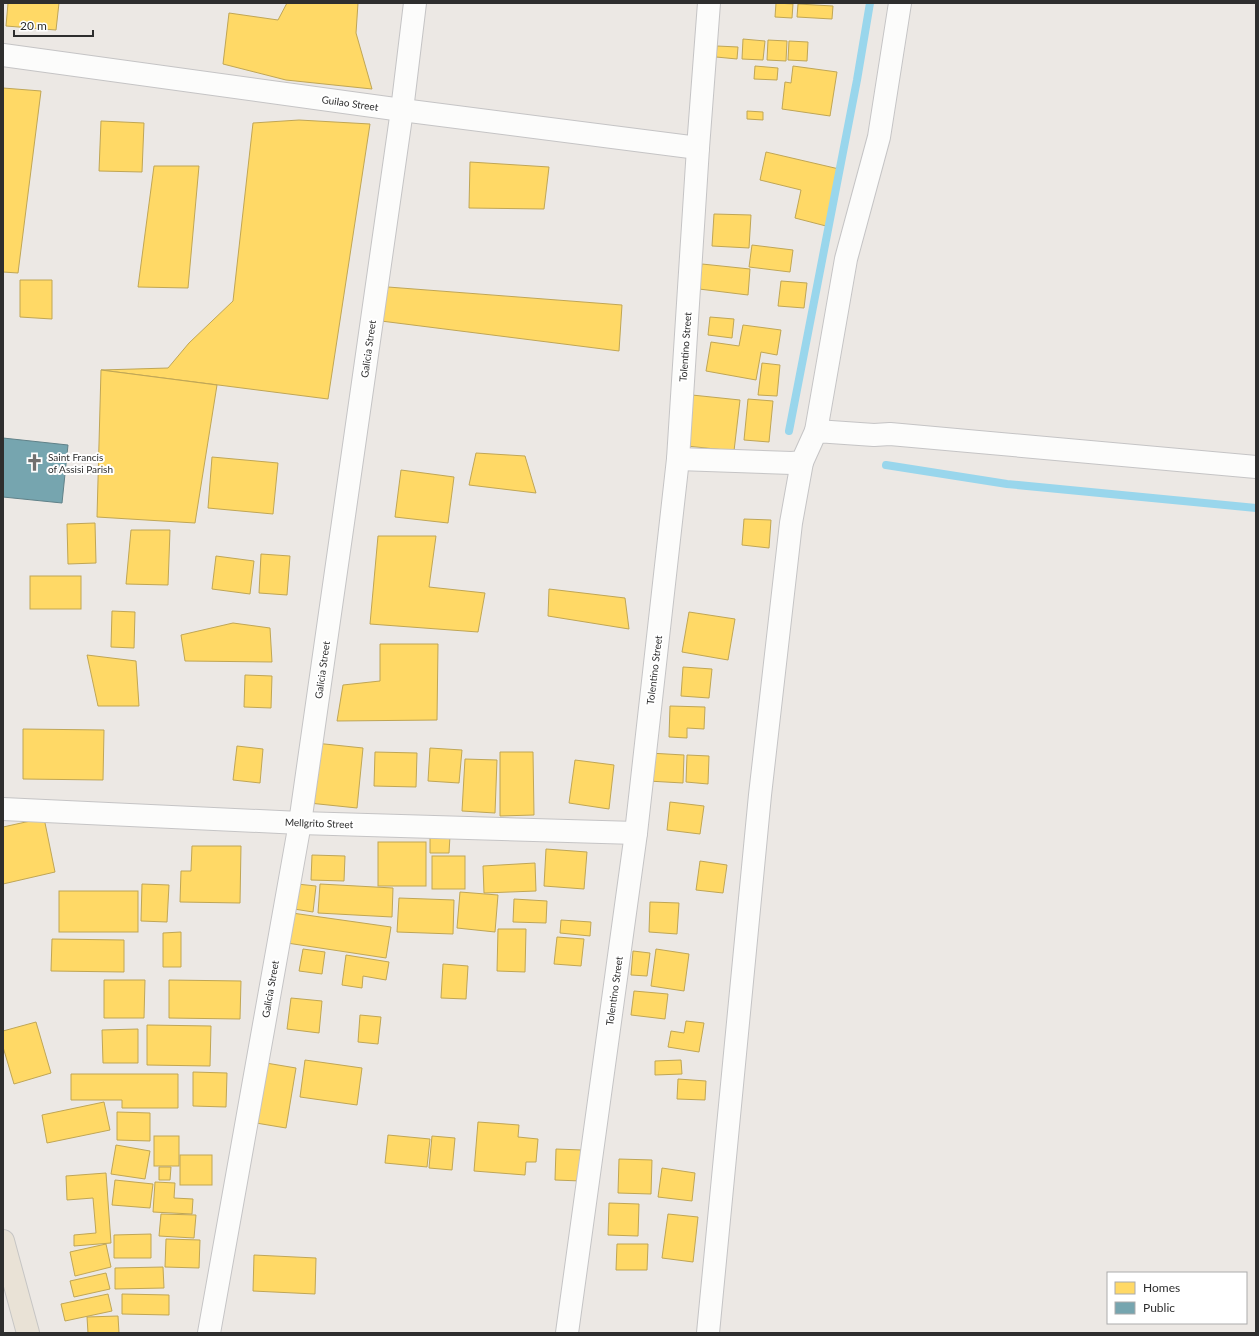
<svg xmlns="http://www.w3.org/2000/svg" width="1259" height="1336" viewBox="0 0 1259 1336" font-family="Lato,sans-serif">
  <rect width="100%" height="100%" fill="#ece8e4"/>
  <g fill="#ffd966" stroke="#c0a655">
    <path d="M8,3H59L56,30L6,26Z"/>
    <path d="M287,3H358L356,33L372,89L286,80L223,64L229,13L278,20Z"/>
    <path d="M776,3L793,4L792,18L775,17Z"/>
    <path d="M798,4L833,6L832,19L797,17Z"/>
    <path d="M743,39L765,41L763,60L742,59Z"/>
    <path d="M768,40L787,41L786,61L767,60Z"/>
    <path d="M789,41L808,42L807,61L788,60Z"/>
    <path d="M717,46L738,47L737,59L716,57Z"/>
    <path d="M755,66L778,68L777,80L754,79Z"/>
    <path d="M793,66L837,72L830,116L782,109L785,82L791,83Z"/>
    <path d="M3,88L41,91L18,273L3,272Z"/>
    <path d="M747,111L763,112V120L747,119Z"/>
    <path d="M299,120L370,124L328,399L101,370L168,368L189,343L233,301L253,123Z"/>
    <path d="M101,121L144,123L142,172L99,171Z"/>
    <path d="M766,152L839,169L826,226L795,218L801,190L760,180Z"/>
    <path d="M470,162L549,167L544,209L469,208Z"/>
    <path d="M154,166H199L188,288L138,287Z"/>
    <path d="M714,214L751,215L749,248L712,246Z"/>
    <path d="M752,245L793,250L790,272L749,267Z"/>
    <path d="M702,264L750,269L748,295L699,289Z"/>
    <path d="M20,280H52V319L20,317Z"/>
    <path d="M781,281L807,283L804,308L778,306Z"/>
    <path d="M388,287L622,305L619,351L381,321Z"/>
    <path d="M710,317L734,319L732,338L708,335Z"/>
    <path d="M743,325L781,330L777,355L761,352L756,380L706,371L711,342L739,346Z"/>
    <path d="M762,363L780,365L777,396L758,395Z"/>
    <path d="M101,370L217,385L195,523L97,517Z"/>
    <path d="M692,395L740,400L734,451L687,446Z"/>
    <path d="M748,399L773,401L769,442L744,440Z"/>
    <path d="M476,453L525,456L536,493L469,485Z"/>
    <path d="M212,457L278,463L273,514L208,508Z"/>
    <path d="M401,470L454,477L448,523L395,517Z"/>
    <path d="M744,519L771,520L769,548L742,545Z"/>
    <path d="M95,523L96,563L68,564L67,524Z"/>
    <path d="M131,530H170L168,585L126,584Z"/>
    <path d="M378,536H436L429,587L485,593L478,632L370,624Z"/>
    <path d="M261,554L290,556L287,595L259,593Z"/>
    <path d="M216,556L254,561L250,594L212,589Z"/>
    <rect x="30" y="576" width="51" height="33"/>
    <path d="M549,589L625,598L629,629L548,616Z"/>
    <path d="M112,611L135,612L134,648L111,647Z"/>
    <path d="M689,612L735,619L728,660L682,652Z"/>
    <path d="M233,623L270,628L272,662L185,661L181,635Z"/>
    <path d="M380,644H438L437,720L337,721L343,685L380,681Z"/>
    <path d="M87,655L136,661L139,706H98Z"/>
    <path d="M683,667L712,669L709,698L681,696Z"/>
    <path d="M245,675L272,676L271,708L244,707Z"/>
    <path d="M670,706L705,707L704,729L687,728V738L669,737Z"/>
    <path d="M23,729L104,730L103,780L23,779Z"/>
    <path d="M315,743L363,748L357,808L309,803Z"/>
    <path d="M237,746L263,749L260,783L233,780Z"/>
    <path d="M430,748L462,750L459,783L428,781Z"/>
    <path d="M375,752L417,753L416,787L374,786Z"/>
    <path d="M500,752H533L534,815L500,816Z"/>
    <path d="M649,753L684,755L683,783L648,781Z"/>
    <path d="M687,755L709,756L708,784L686,782Z"/>
    <path d="M465,759L497,760L495,813L462,811Z"/>
    <path d="M575,760L614,765L609,809L569,803Z"/>
    <path d="M670,802L704,806L700,834L667,830Z"/>
    <path d="M44,818L55,872L3,884V827Z"/>
    <path d="M430,836H450L449,853H430Z"/>
    <rect x="378" y="842" width="48" height="44"/>
    <path d="M192,846H241L240,903L180,902L181,871H191Z"/>
    <path d="M546,849L587,852L584,889L544,886Z"/>
    <path d="M312,855L345,856L344,881L311,880Z"/>
    <rect x="432" y="856" width="33" height="33"/>
    <path d="M700,861L727,865L723,893L696,890Z"/>
    <path d="M535,863L536,891L484,893L483,866Z"/>
    <path d="M142,884L169,885L167,922L141,921Z"/>
    <path d="M297,884L316,886L313,912L294,909Z"/>
    <path d="M320,884L393,888L392,917L318,913Z"/>
    <rect x="59" y="891" width="79" height="41"/>
    <path d="M460,892L498,895L495,932L457,928Z"/>
    <path d="M399,898L454,900L453,934L397,932Z"/>
    <path d="M514,899L547,901L546,923L513,922Z"/>
    <path d="M650,902L679,903L677,934L649,932Z"/>
    <path d="M292,913L391,927L386,958L287,943Z"/>
    <path d="M561,920L591,922L590,936L560,933Z"/>
    <path d="M498,929H526L525,972L497,971Z"/>
    <path d="M181,932V967H163V933Z"/>
    <path d="M557,937L584,939L581,966L554,964Z"/>
    <path d="M52,939L124,940V972L51,971Z"/>
    <path d="M303,949L325,952L322,974L299,971Z"/>
    <path d="M656,949L689,954L684,991L651,986Z"/>
    <path d="M633,951L650,953L647,976L631,975Z"/>
    <path d="M346,955L389,962L386,980L363,976L362,988L342,985Z"/>
    <path d="M443,964L468,966L466,999L441,998Z"/>
    <path d="M104,980H145L144,1018H104Z"/>
    <path d="M169,980L241,981L240,1019L169,1018Z"/>
    <path d="M634,991L668,994L665,1019L631,1015Z"/>
    <path d="M291,998L322,1001L319,1033L287,1029Z"/>
    <path d="M360,1015L381,1017L378,1044L358,1042Z"/>
    <path d="M686,1021L704,1023L699,1052L668,1047L671,1031L684,1033Z"/>
    <path d="M36,1022L51,1073L14,1084L3,1047V1031Z"/>
    <path d="M147,1025L211,1026L210,1066L147,1065Z"/>
    <path d="M138,1029V1063H103L102,1030Z"/>
    <path d="M305,1060L362,1068L357,1105L300,1097Z"/>
    <path d="M681,1060L682,1074L655,1075V1061Z"/>
    <path d="M266,1063L296,1068L286,1128L256,1123Z"/>
    <path d="M193,1072L227,1073L226,1107L193,1106Z"/>
    <path d="M71,1074H178V1108H122V1100H71Z"/>
    <path d="M678,1079L706,1081L705,1100L677,1099Z"/>
    <path d="M104,1102L110,1130L47,1143L42,1115Z"/>
    <path d="M117,1112L150,1113V1141L117,1140Z"/>
    <path d="M478,1122L519,1125L518,1137L538,1139L536,1162H526L525,1175L474,1171Z"/>
    <path d="M388,1135L430,1139L427,1167L385,1163Z"/>
    <rect x="154" y="1136" width="25" height="30"/>
    <path d="M432,1136L455,1138L452,1170L429,1168Z"/>
    <path d="M116,1145L150,1151L145,1179L111,1174Z"/>
    <path d="M556,1149L582,1150L581,1181L555,1180Z"/>
    <rect x="180" y="1155" width="32" height="30"/>
    <path d="M619,1159L652,1160L651,1194L618,1193Z"/>
    <path d="M159,1167H171L170,1180H159Z"/>
    <path d="M662,1168L695,1173L692,1201L658,1197Z"/>
    <path d="M106,1173L111,1243L74,1246V1235L96,1233L93,1198L67,1200L66,1176Z"/>
    <path d="M115,1180L153,1184L150,1208L112,1205Z"/>
    <path d="M155,1182L175,1183L174,1198L193,1199L192,1214L153,1212Z"/>
    <path d="M609,1203L639,1204L638,1236L608,1235Z"/>
    <path d="M161,1214L196,1215L194,1238L159,1236Z"/>
    <path d="M668,1214L698,1217L693,1262L662,1258Z"/>
    <path d="M151,1234V1258H114V1235Z"/>
    <path d="M166,1239L200,1240L199,1268L165,1267Z"/>
    <path d="M106,1244L111,1267L75,1276L70,1252Z"/>
    <path d="M617,1244H648L647,1270H616Z"/>
    <path d="M254,1255L316,1258L315,1294L253,1291Z"/>
    <path d="M163,1267L164,1288L115,1289V1268Z"/>
    <path d="M106,1273L110,1289L74,1297L70,1281Z"/>
    <path d="M108,1294L112,1311L65,1321L61,1304Z"/>
    <path d="M122,1294L169,1295V1315L122,1314Z"/>
    <path d="M118,1316L119,1333H88L87,1317Z"/>
  </g>
  <path fill="#76a5af" stroke="#608188" d="M3,438L68,445L62,503L3,497Z"/>
  <g fill="none" stroke-linecap="round" stroke-linejoin="round">
    <g stroke="#99d6ec" stroke-width="8">
      <path d="M789,431L857,80L870,3"/>
      <path d="M886,465L1007,484L1256,508"/>
    </g>
    <defs>
      <g id="minor">
        <path d="M3,55L402,110L698,148"/>
        <path d="M816,431L846,259L879,137L900,3"/>
        <path d="M678,459L792,463L802,462L816,431L874,435L890,434L1256,467"/>
        <path d="M3,809L300,823L636,833"/>
        <path d="M708,1333L760,795L791,523L802,462"/>
      </g>
      <g id="tertiary">
        <path d="M209,1333L300,823L402,110L415,3"/>
        <path d="M567,1333L636,833L678,459L698,148L709,3"/>
      </g>
      <path id="trunk" d="M3,1241L28,1333"/>
    </defs>
    <use href="#minor" stroke="#c5c4c5" stroke-width="24"/>
    <use href="#tertiary" stroke="#c5c4c5" stroke-width="24"/>
    <use href="#trunk" stroke="#c6c5c4" stroke-width="24"/>
    <use href="#minor" stroke="#fcfcfb" stroke-width="22"/>
    <use href="#tertiary" stroke="#fcfcfb" stroke-width="22"/>
    <use href="#trunk" stroke="#e9e2d6" stroke-width="22"/>
  </g>
  <defs>
    <symbol id="church-bare" viewBox="-9 -9 18 18"><path d="M-1.2-6h2.4v3.5h3.3v2.4h-3.3V6h-2.4V-.1h-3.3v-2.4h3.3Z" fill="#706f6e" stroke="#fff" stroke-width="2.5" paint-order="stroke"/></symbol>
  </defs>
  <g fill-rule="evenodd">
    <use href="#church-bare" x="22" y="450" width="25" height="25"/>
  </g>
  <g text-anchor="middle" stroke-width="4" stroke-linejoin="round" paint-order="stroke">
    <g font-size="10" fill="#2e2e2e" stroke="#fff">
      <text transform="translate(350 103) rotate(8)" y="4">Guilao Street</text>
      <text transform="translate(685 347) rotate(-86)" y="4">Tolentino Street</text>
      <text transform="translate(368 349) rotate(-82)" y="4">Galicia Street</text>
      <text transform="translate(322 670) rotate(-82)" y="4">Galicia Street</text>
      <text transform="translate(654 670) rotate(-83)" y="4">Tolentino Street</text>
      <text transform="translate(319 823) rotate(2)" y="4">Mellgrito Street</text>
      <text transform="translate(270 989) rotate(-80)" y="4">Galicia Street</text>
      <text transform="translate(614 991) rotate(-82)" y="4">Tolentino Street</text>
    </g>
    <g font-size="10" fill="#2e2e2e" stroke="#fff" text-anchor="start">
      <text x="48" y="461">Saint Francis<tspan x="48" dy="12">of Assisi Parish</tspan></text>
    </g>
  </g>
  <rect width="1259" height="1336" fill="none" stroke="#2e2e2e" stroke-width="8"/>
  <rect x="1107" y="1272" width="140" height="52" fill="#ffffff" stroke="#ababab"/>
  <rect x="1115" y="1282" width="20" height="12" fill="#ffd966" stroke="#ababab"/>
  <text x="1143" y="1292" font-size="12" fill="#2e2e2e">Homes</text>
  <rect x="1115" y="1302" width="20" height="12" fill="#76a5af" stroke="#ababab"/>
  <text x="1143" y="1312" font-size="12" fill="#2e2e2e">Public</text>
  <path d="M14 30v6h79v-6" fill="none" stroke="#2e2e2e" stroke-width="2"/>
  <text x="20" y="30" font-size="12" fill="#2e2e2e" stroke="#ffffff" stroke-width="3" paint-order="stroke">20 m</text>
</svg>
